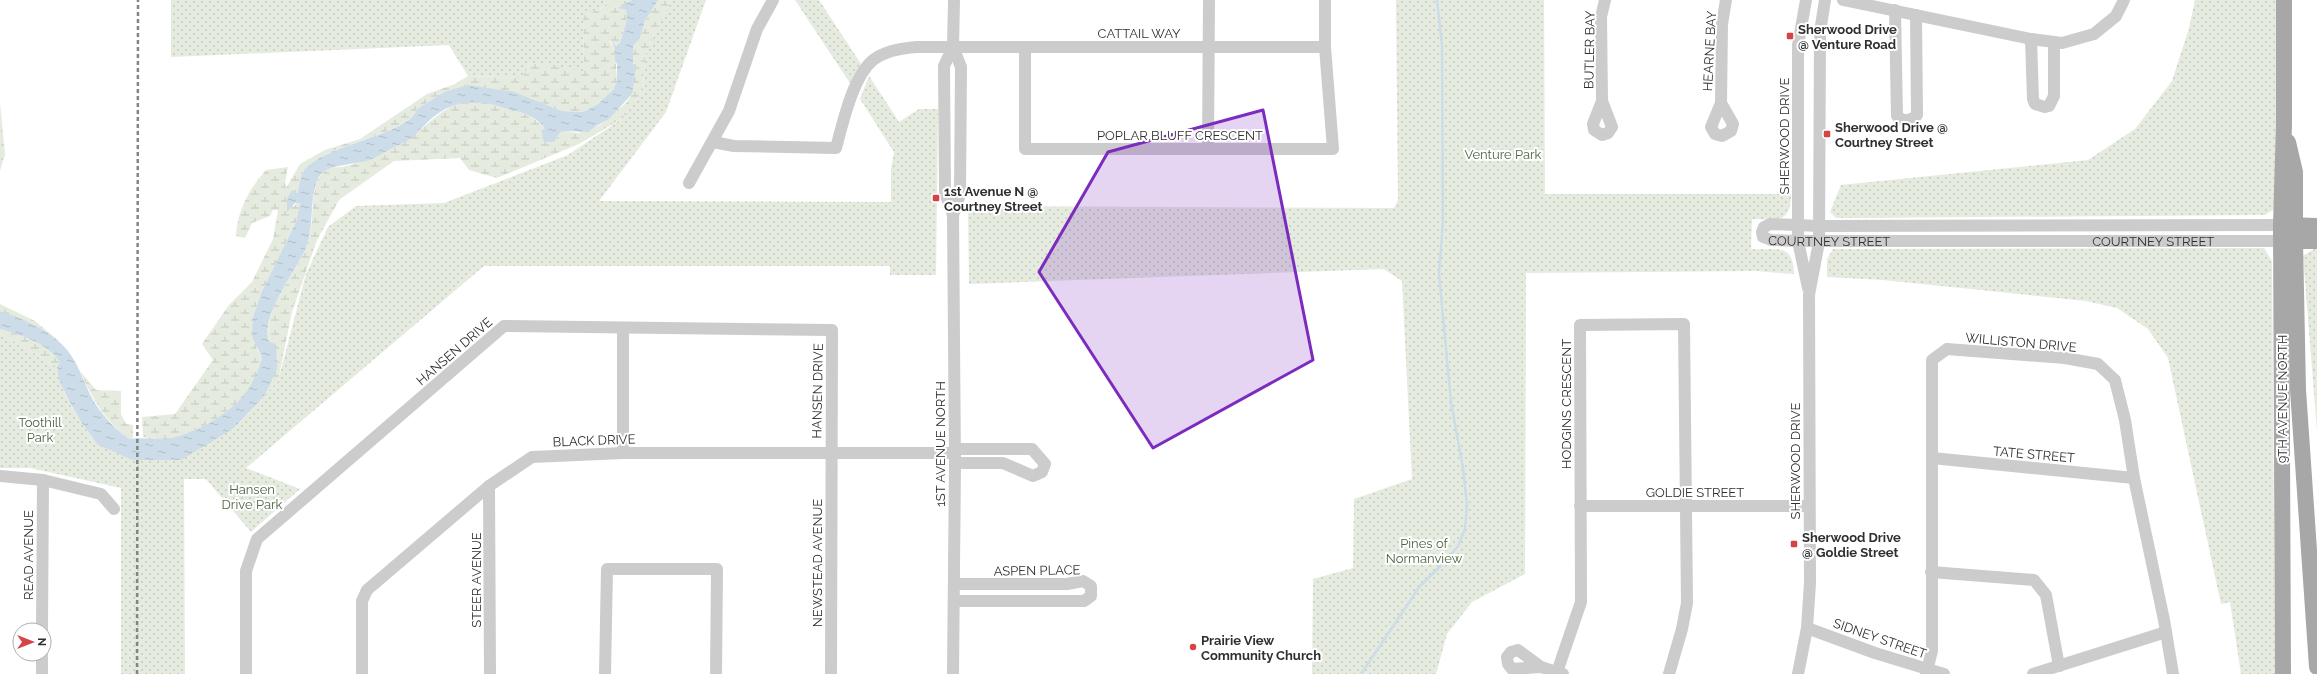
<svg xmlns="http://www.w3.org/2000/svg" width="2317" height="674" viewBox="0 0 2317 674" font-family="Raleway,sans-serif">
  <defs>
    <pattern id="green-dots" width="8" height="8" patternUnits="userSpaceOnUse"><rect width="8" height="8" fill="#e5ebdf"/><path d="M2 2h.1M6 6h.1" fill="none" stroke="#c5cac0" stroke-width="1.8" stroke-linecap="round"/></pattern>
    <pattern id="wetland-marsh" width="20" height="14" patternUnits="userSpaceOnUse"><rect width="20" height="14" fill="#e5ebdf"/><path d="M1 5h8M5 5V1M11 12h8M15 12V8" fill="none" stroke="#c5cac0"/></pattern>
    <pattern id="water-ripples" width="26" height="14" patternUnits="userSpaceOnUse"><rect width="26" height="14" fill="#cddce9"/><path d="M2 4q2-2 4 0t4 0M15 11q2-2 4 0t4 0" fill="none" stroke="#b0bdc8"/></pattern>
  </defs>
  <rect width="100%" height="100%" fill="#fff"/>
  <g fill="url(#green-dots)">
    <path d="M171,0H608L609,5L583,16L584,72L530,63L522,78L468,76L449,45L171,57Z"/>
    <path d="M671,0H706L666,112L599,201L891,202V169L894,152L860,99L869,76L899,122L919,109H938L936,275H890V266H484L246,468L300,489L251,532L206,479H184L185,674H121V488L30,468H0V333L57,367C62,396 79,420 97,444L234,428L278,381L306,274L328,227L356,206L444,203L568,155L623,118L642,92L646,53Z"/>
    <path d="M795,0H819L861,64L850,83Z"/>
    <path d="M1396,0H1544L1545,194H1791C1791,225 1776,219 1752,219L1751,249C1775,251 1793,241 1794,274L1756,271L1526,273L1525,574L1472,602L1447,634L1436,674H1312L1313,579L1353,568L1354,499L1412,479L1402,281L1384,269L969,284L968,206L1394,208L1398,200Z"/>
    <path d="M2195,0H2276L2277,207L2265,215L1836,218L1830,212L1841,185L2088,160L2135,129L2172,81L2189,28Z"/>
    <path d="M2264,248L2272,261L2275,674H2241L2230,602L2221,604L2168,358L2148,329L2117,308L2086,301L1883,280L1827,277V259L1833,249Z"/>
    <path d="M2314,249H2317V431L2303,256Z"/>
  </g>
  <g fill="url(#wetland-marsh)">
    <path d="M608,0H632L619,8L626,10L627,19L620,43L616,46L611,40L610,42L615,49L617,81L613,90L607,96L598,104L583,112L562,111L515,92H444L417,109C409,135 319,145 304,171C300,178 299,187 297,195L292,191L293,207L298,202L300,203L296,222L261,293L253,317L257,349L262,358C258,371 253,384 245,395C234,409 200,430 183,436C170,440 156,439 143,437L142,417L175,414L213,360L202,344L229,305L252,282L273,239L278,210H273L270,216L252,223L245,238L236,236C237,211 249,189 266,170L288,167L285,182L286,188L300,164L325,150L360,139L427,94L455,84L468,76L522,78L530,63L584,71L583,16L609,5Z"/>
    <path d="M658,0H671L646,53L642,92L623,118L579,144L497,178L469,170L460,158L394,161L339,200L317,240L292,312L278,381L265,395C276,374 265,346 269,323C275,295 295,274 306,248C315,227 310,203 317,182C319,177 323,171 328,169C334,166 341,168 346,166C360,163 373,157 386,151C393,148 401,145 407,140C430,125 440,106 470,101C490,98 533,113 545,128L541,131L544,141L554,142L561,131L579,133L599,126L626,103L632,94L633,46L640,38L645,21Z"/>
    <path d="M0,103L5,154L0,171Z"/>
    <path d="M0,304L35,321L59,341L29,323L0,311Z"/>
    <path d="M0,329C21,335 47,343 60,362L57,367L0,333Z"/>
    <path d="M80,371L96,390L121,391V414L126,424L133,425V438L129,439C105,421 92,398 80,371Z"/>
  </g>
  <path fill="url(#water-ripples)" d="M632,0H658L645,21L640,38L633,46V64L636,68L632,94L610,118L587,132L561,131L554,142H544L541,131L545,128C534,115 521,112 505,108C481,100 458,99 436,115C426,122 418,134 407,141C400,145 392,148 385,152C379,155 372,160 366,161C356,164 328,165 321,174C308,191 315,228 306,248C296,272 260,315 269,342L276,344L277,369L265,395L234,428L181,460H132L97,444L81,422L69,401L59,380L57,367L60,362C47,343 21,335 0,329V311C24,319 52,331 68,351C79,365 84,383 92,398C101,414 114,428 129,439C141,437 153,440 166,439C189,437 231,413 245,394C253,383 258,371 262,358L252,336L253,317L261,293L296,222L300,203H295L287,212V199L292,190L297,194C299,187 300,177 304,171C320,145 410,135 417,109L444,92L468,85L515,92L562,111L583,112L598,104L613,90L617,81V64L615,61V49L610,39L616,46L620,43L627,19L626,10L618,8Z"/>
  <g fill="none" stroke-linecap="round" stroke-linejoin="round">
    <path stroke="#cddce9" stroke-width="2.5" d="M1361,674L1420,586L1446,561L1458,546L1465,529L1467,505L1463,468L1451,402L1439,274L1443,221L1442,45L1437,0"/>
    <g stroke="#ccc" stroke-width="12">
      <path d="M1806,0L1798,45V241L1808,288"/>
      <path d="M1843,0L2031,39L2062,43L2094,34L2116,16L2124,0"/>
      <path d="M1895,10L1897,116C1903,122 1911,121 1917,115L1916,15"/>
      <path d="M2031,39L2033,99L2035,104L2045,107L2049,106L2054,96V42"/>
      <path d="M1025,47V149H1333L1325,47V0"/>
      <path d="M1602,101L1593,124L1594,130L1602,135L1608,133L1612,127L1602,101L1601,17L1605,0"/>
      <path d="M1721,103L1733,124L1731,131L1722,136L1715,134L1711,127L1721,103L1722,24L1726,0"/>
      <path d="M713,142L734,146L836,148C843,123 852,78 873,60C885,51 902,48 917,47H1325"/>
      <path d="M1208,148L1209,0"/>
      <path d="M689,183L729,111L757,29L773,0"/>
      <path d="M953,215L945,193L944,66L953,47L954,0"/>
      <path id="s1" d="M2281,225L1819,226L1770,224L1764,227L1762,232L1763,237L1771,240L1798,241H2282"/>
      <path d="M955,449H1032L1045,464L1042,472L1033,476L1003,463H955"/>
      <path d="M623,453V329"/>
      <path d="M1932,458L2134,478"/>
      <path d="M0,476L43,480L101,494L114,509"/>
      <path d="M489,486L490,674"/>
      <path d="M1580,506H1809"/>
      <path d="M1931,572L2034,580L2046,595L2059,666"/>
      <path d="M954,584H1067L1083,581L1091,586V596L1084,601H954"/>
      <path d="M1807,628L1875,653L1944,674"/>
      <path d="M42,630L43,480"/>
      <path d="M1541,667L1512,669L1508,664L1507,657L1511,652L1518,650L1541,667L1563,674"/>
      <path d="M1557,672L1581,602L1580,325L1684,324L1687,603L1682,629L1669,674"/>
      <path d="M42,674V654"/>
      <path d="M246,674V571L257,539L504,326L832,330L831,674"/>
      <path d="M362,674V601L367,590L489,486L532,457L623,453H955"/>
      <path d="M605,674L607,569H717L716,674"/>
      <path d="M953,674L955,463L953,215L960,194L961,67L953,47"/>
      <path d="M1798,674L1807,628L1810,583L1809,295L1819,242L1820,32L1825,0"/>
      <path d="M1926,674L1932,651V360L1947,349L2065,358L2098,364L2115,380L2125,420L2134,478L2164,620L2173,674"/>
      <path d="M2033,674L2166,632"/>
    </g>
    <g stroke="#a7a7a7" stroke-width="16">
      <path d="M2288,142L2295,172V241L2298,390L2317,667"/>
      <path d="M2285,225L2317,226"/>
      <path d="M2285,241H2317"/>
      <path d="M2283,674L2281,225L2284,124V0"/>
    </g>
    <path stroke="#848484" stroke-width="2.5" stroke-dasharray="4 3" stroke-linecap="butt" d="M137,674L138,0"/>
  </g>
  <path fill="#7b2cbf" fill-opacity="0.2" stroke="#7b2cbf" stroke-width="3" stroke-linejoin="round" d="M1263,110L1313,360L1153,448L1039,272L1108,152Z"/>
  <g fill="#d54345" stroke="#fff" stroke-width="1.5">
    <rect x="1786" y="32" width="8" height="8" rx="2"/>
    <rect x="1823" y="130" width="8" height="8" rx="2"/>
    <rect x="932" y="194" width="8" height="8" rx="2"/>
    <rect x="1790" y="540" width="8" height="8" rx="2"/>
    <circle cx="1193" cy="647" r="4"/>
  </g>
  <g text-anchor="middle" stroke-width="4" stroke-linejoin="round" paint-order="stroke">
    <g font-size="13" font-weight="bold" fill="#2f2f2f" stroke="#fff" text-anchor="start">
      <text x="1798" y="34">Sherwood Drive<tspan x="1798" dy="15">@ Venture Road</tspan></text>
      <text x="1835" y="132">Sherwood Drive @<tspan x="1835" dy="15">Courtney Street</tspan></text>
      <text x="944" y="196">1st Avenue N @<tspan x="944" dy="15">Courtney Street</tspan></text>
      <text x="1802" y="542">Sherwood Drive<tspan x="1802" dy="15">@ Goldie Street</tspan></text>
      <text x="1201" y="645">Prairie View<tspan x="1201" dy="15">Community Church</tspan></text>
    </g>
    <g font-size="13" fill="#2f2f2f" stroke="#fff">
      <text x="1139" y="38">CATTAIL WAY</text>
      <text transform="translate(1589 50) rotate(-89)" y="5">BUTLER BAY</text>
      <text transform="translate(1709 51) rotate(-87)" y="5">HEARNE BAY</text>
      <text x="1180" y="140">POPLAR BLUFF CRESCENT</text>
      <text transform="translate(1784 136) rotate(-90)" y="5">SHERWOOD DRIVE</text>
      <text dy="5" stroke="none"><textPath href="#s1" startOffset="595">COURTNEY STREET</textPath></text>
      <text dy="5" stroke="none"><textPath href="#s1" startOffset="919">COURTNEY STREET</textPath></text>
      <text transform="translate(2021 342) rotate(5)" y="5">WILLISTON DRIVE</text>
      <text transform="translate(454 351) rotate(-41)" y="5">HANSEN DRIVE</text>
      <text transform="translate(817 391) rotate(-89)" y="5">HANSEN DRIVE</text>
      <text transform="translate(2282 399) rotate(-90)" y="5">9TH AVENUE NORTH</text>
      <text transform="translate(1566 404) rotate(-90)" y="5">HODGINS CRESCENT</text>
      <text transform="translate(594 440) rotate(-2)" y="5">BLACK DRIVE</text>
      <text transform="translate(940 444) rotate(-90)" y="5">1ST AVENUE NORTH</text>
      <text transform="translate(2034 454) rotate(5)" y="5">TATE STREET</text>
      <text transform="translate(1795 461) rotate(-90)" y="5">SHERWOOD DRIVE</text>
      <text x="1695" y="497">GOLDIE STREET</text>
      <text transform="translate(28 555) rotate(-90)" y="5">READ AVENUE</text>
      <text transform="translate(817 563) rotate(-90)" y="5">NEWSTEAD AVENUE</text>
      <text transform="translate(1037 570) rotate(-1)" y="5">ASPEN PLACE</text>
      <text transform="translate(476 580) rotate(-90)" y="5">STEER AVENUE</text>
      <text transform="translate(1880 638) rotate(19)" y="5">SIDNEY STREET</text>
    </g>
    <g font-size="13" fill="#506741" stroke="#fff">
      <text x="1503" y="159">Venture Park</text>
      <text x="40" y="427">Toothill<tspan x="40" dy="15">Park</tspan></text>
      <text x="252" y="494">Hansen<tspan x="252" dy="15">Drive Park</tspan></text>
      <text x="1424" y="548">Pines of<tspan x="1424" dy="15">Normanview</tspan></text>
    </g>
  </g>
  <g transform="translate(32 642) rotate(90)"><circle r="19" fill="#ffffff" stroke="#acacac"/>
  <path d="M0-3L7 15L0 10L-7 15Z" fill="#d54345"/>
  <text y="-6" font-size="11" font-weight="bold" text-anchor="middle" fill="#2f2f2f">N</text>
  </g>
</svg>
